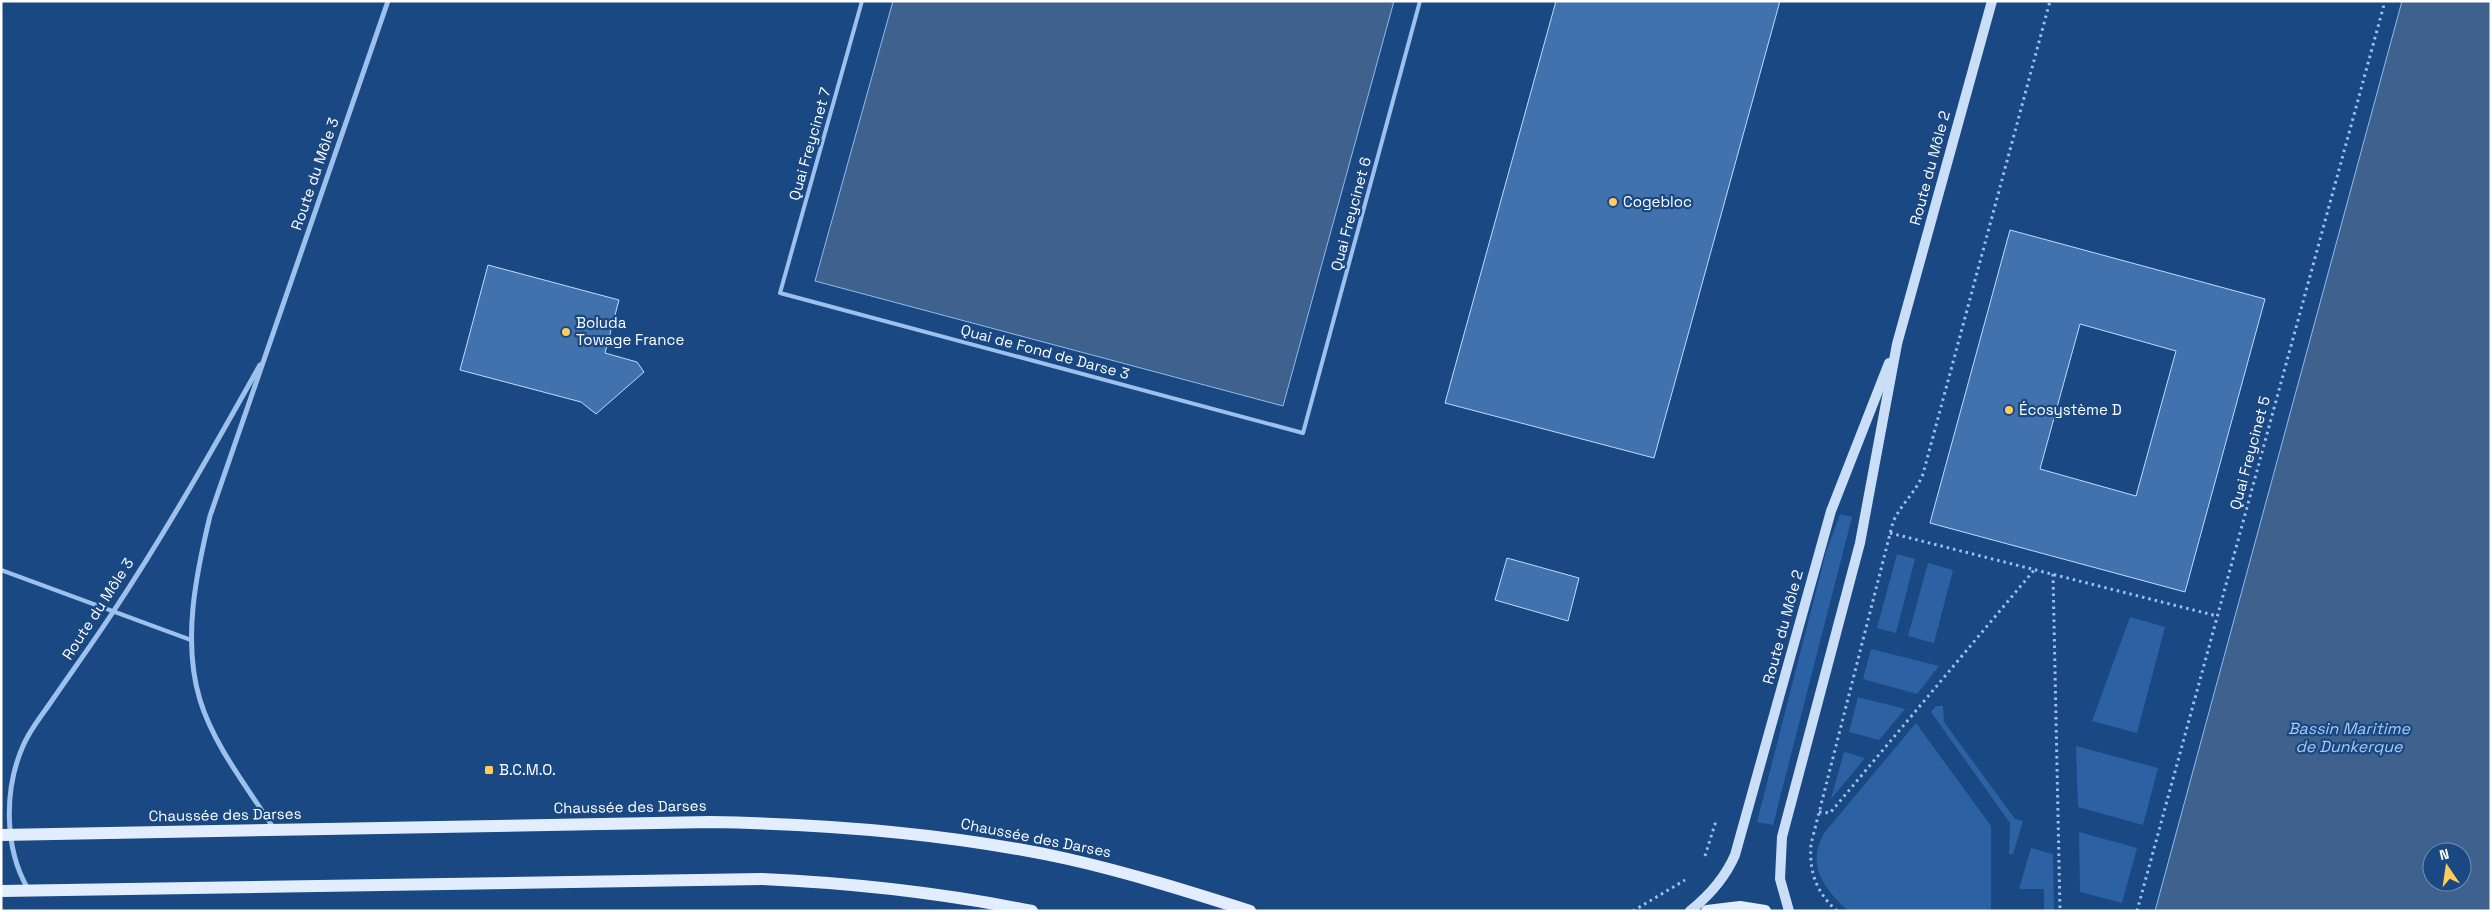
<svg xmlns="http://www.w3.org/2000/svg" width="2492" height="912" viewBox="0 0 2492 912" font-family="'Space Grotesk',sans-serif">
  <rect width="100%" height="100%" fill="#194883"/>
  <g fill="#2c62a3">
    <path d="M1840,514L1852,517L1773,825L1757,822L1826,552Z"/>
    <path d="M1897,554L1915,559L1896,633L1877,628Z"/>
    <path d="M1928,563L1953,570L1934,643L1908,636Z"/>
    <path d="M2130,617L2165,627L2137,733L2092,721Z"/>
    <path d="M1871,649L1939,666L1917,694L1863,679Z"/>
    <path d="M1858,697L1905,709L1879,740L1849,732Z"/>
    <path d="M1936,706H1943L1944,722L2015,819L2023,821L2013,854H2009L2010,823L1931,712Z"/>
    <path d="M1916,723L1991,826V911H1848C1824,888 1805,865 1825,832Z"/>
    <path d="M2076,746L2158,768L2143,825L2078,807Z"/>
    <path d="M1844,752L1865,758L1831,799Z"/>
    <path d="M2079,832L2137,848L2122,903L2080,892Z"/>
    <path d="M2031,848L2053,854L2054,911H2044V889H2019Z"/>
  </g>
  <g fill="#3e618d" stroke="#90bcee" fill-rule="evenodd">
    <path d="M893,1H1394L1283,406L815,281Z"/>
    <path d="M2402,1H2491V911H2155ZM2432,852H2462V882H2432Z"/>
  </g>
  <g fill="#4172ad" stroke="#c2dbf9" fill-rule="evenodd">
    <path d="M1556,1H1780L1654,458L1445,403Z"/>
    <path d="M2010,230L2265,299L2185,592L1930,523ZM2080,324L2176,351L2136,496L2040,469Z"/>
    <path d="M488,265L619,300L605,353L637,362L644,372L596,414L581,402L460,370Z"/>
    <path d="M1507,558L1579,578L1568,621L1495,600Z"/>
  </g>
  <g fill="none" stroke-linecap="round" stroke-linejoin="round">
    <g stroke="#9dc1ec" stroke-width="3" stroke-dasharray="2.5 4" stroke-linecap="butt">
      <path d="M1890,533L2217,616"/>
      <path d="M2053,574L2060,911"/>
      <path d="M1819,812L1830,813L2035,569"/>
      <path d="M1705,856L1715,824L1720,825"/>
      <path d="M1633,911L1685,880"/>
      <path d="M1837,911C1816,892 1809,872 1811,844L1893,522C1901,504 1916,492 1923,474L2050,1"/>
      <path d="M2137,911L2385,1"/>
    </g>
    <g stroke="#9dc1ec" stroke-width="4">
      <path d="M862,1L780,293L1303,433L1420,1"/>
      <path d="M1,570L191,640"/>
    </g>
    <g stroke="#9dc1ec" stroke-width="5">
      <path d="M274,829C248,788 214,746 200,700C182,641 196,574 210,516L388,1"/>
      <path d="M28,889C4,848 4,789 23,746C30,729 43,714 53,699C73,670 94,641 113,612C166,532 213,449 260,365"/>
    </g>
    <g stroke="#cadef8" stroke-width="10">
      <path d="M1690,911C1710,895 1725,878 1735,855L1831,511L1889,363"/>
      <path d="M1789,911L1780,879L1782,837L1860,543L1897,344L1992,1"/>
    </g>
    <g stroke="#e2eeff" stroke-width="12">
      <path d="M1,835L710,822C830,824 950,833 1068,859C1130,873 1190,892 1250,911"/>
      <path d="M1,891L762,879C853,883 943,893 1032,911"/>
      <path d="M1707,911L1740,907L1765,911"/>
    </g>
  </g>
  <g fill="#ffcd58" stroke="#194883" stroke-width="2">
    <circle cx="1613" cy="202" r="5"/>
    <circle cx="566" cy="332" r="5"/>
    <circle cx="2009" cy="410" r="5"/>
    <rect x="484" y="765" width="10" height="10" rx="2.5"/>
  </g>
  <g text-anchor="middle" stroke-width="4.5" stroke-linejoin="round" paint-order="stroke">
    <g font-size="15" fill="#fff" stroke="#194883">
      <text transform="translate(810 144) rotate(-74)" y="5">Quai Freycinet 7</text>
      <text transform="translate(1930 168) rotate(-75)" y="5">Route du Môle 2</text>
      <text transform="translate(315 174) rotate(-71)" y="5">Route du Môle 3</text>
      <text transform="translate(1351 214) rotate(-75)" y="5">Quai Freycinet 6</text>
      <text transform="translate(1045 352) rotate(15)" y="5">Quai de Fond de Darse 3</text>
      <text transform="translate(2250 453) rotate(-75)" y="5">Quai Freycinet 5</text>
      <text transform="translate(98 609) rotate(-57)" y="5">Route du Môle 3</text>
      <text transform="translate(1783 627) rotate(-75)" y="5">Route du Môle 2</text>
      <text transform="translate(630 807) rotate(-1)" y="5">Chaussée des Darses</text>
      <text transform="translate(225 815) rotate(-1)" y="5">Chaussée des Darses</text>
      <text transform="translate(1036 838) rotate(11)" y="5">Chaussée des Darses</text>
    </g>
    <g font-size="15" fill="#fff" stroke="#194883" text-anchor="start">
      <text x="1623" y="207">Cogebloc</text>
      <text x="576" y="328">Boluda<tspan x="576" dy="17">Towage France</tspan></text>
      <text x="2019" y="415">Écosystème D</text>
      <text x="499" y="775">B.C.M.O.</text>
    </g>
    <g font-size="16" font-style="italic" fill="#a9cbf3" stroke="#194883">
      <text x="2349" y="734">Bassin Maritime<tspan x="2349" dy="18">de Dunkerque</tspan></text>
    </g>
  </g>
  <rect width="2492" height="912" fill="none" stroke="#ffffff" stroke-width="5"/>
  <g transform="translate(2447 867) rotate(347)"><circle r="24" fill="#194883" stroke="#7591b5"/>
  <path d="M0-4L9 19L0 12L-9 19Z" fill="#ffcd58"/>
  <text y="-8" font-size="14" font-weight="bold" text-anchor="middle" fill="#ffffff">N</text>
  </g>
</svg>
